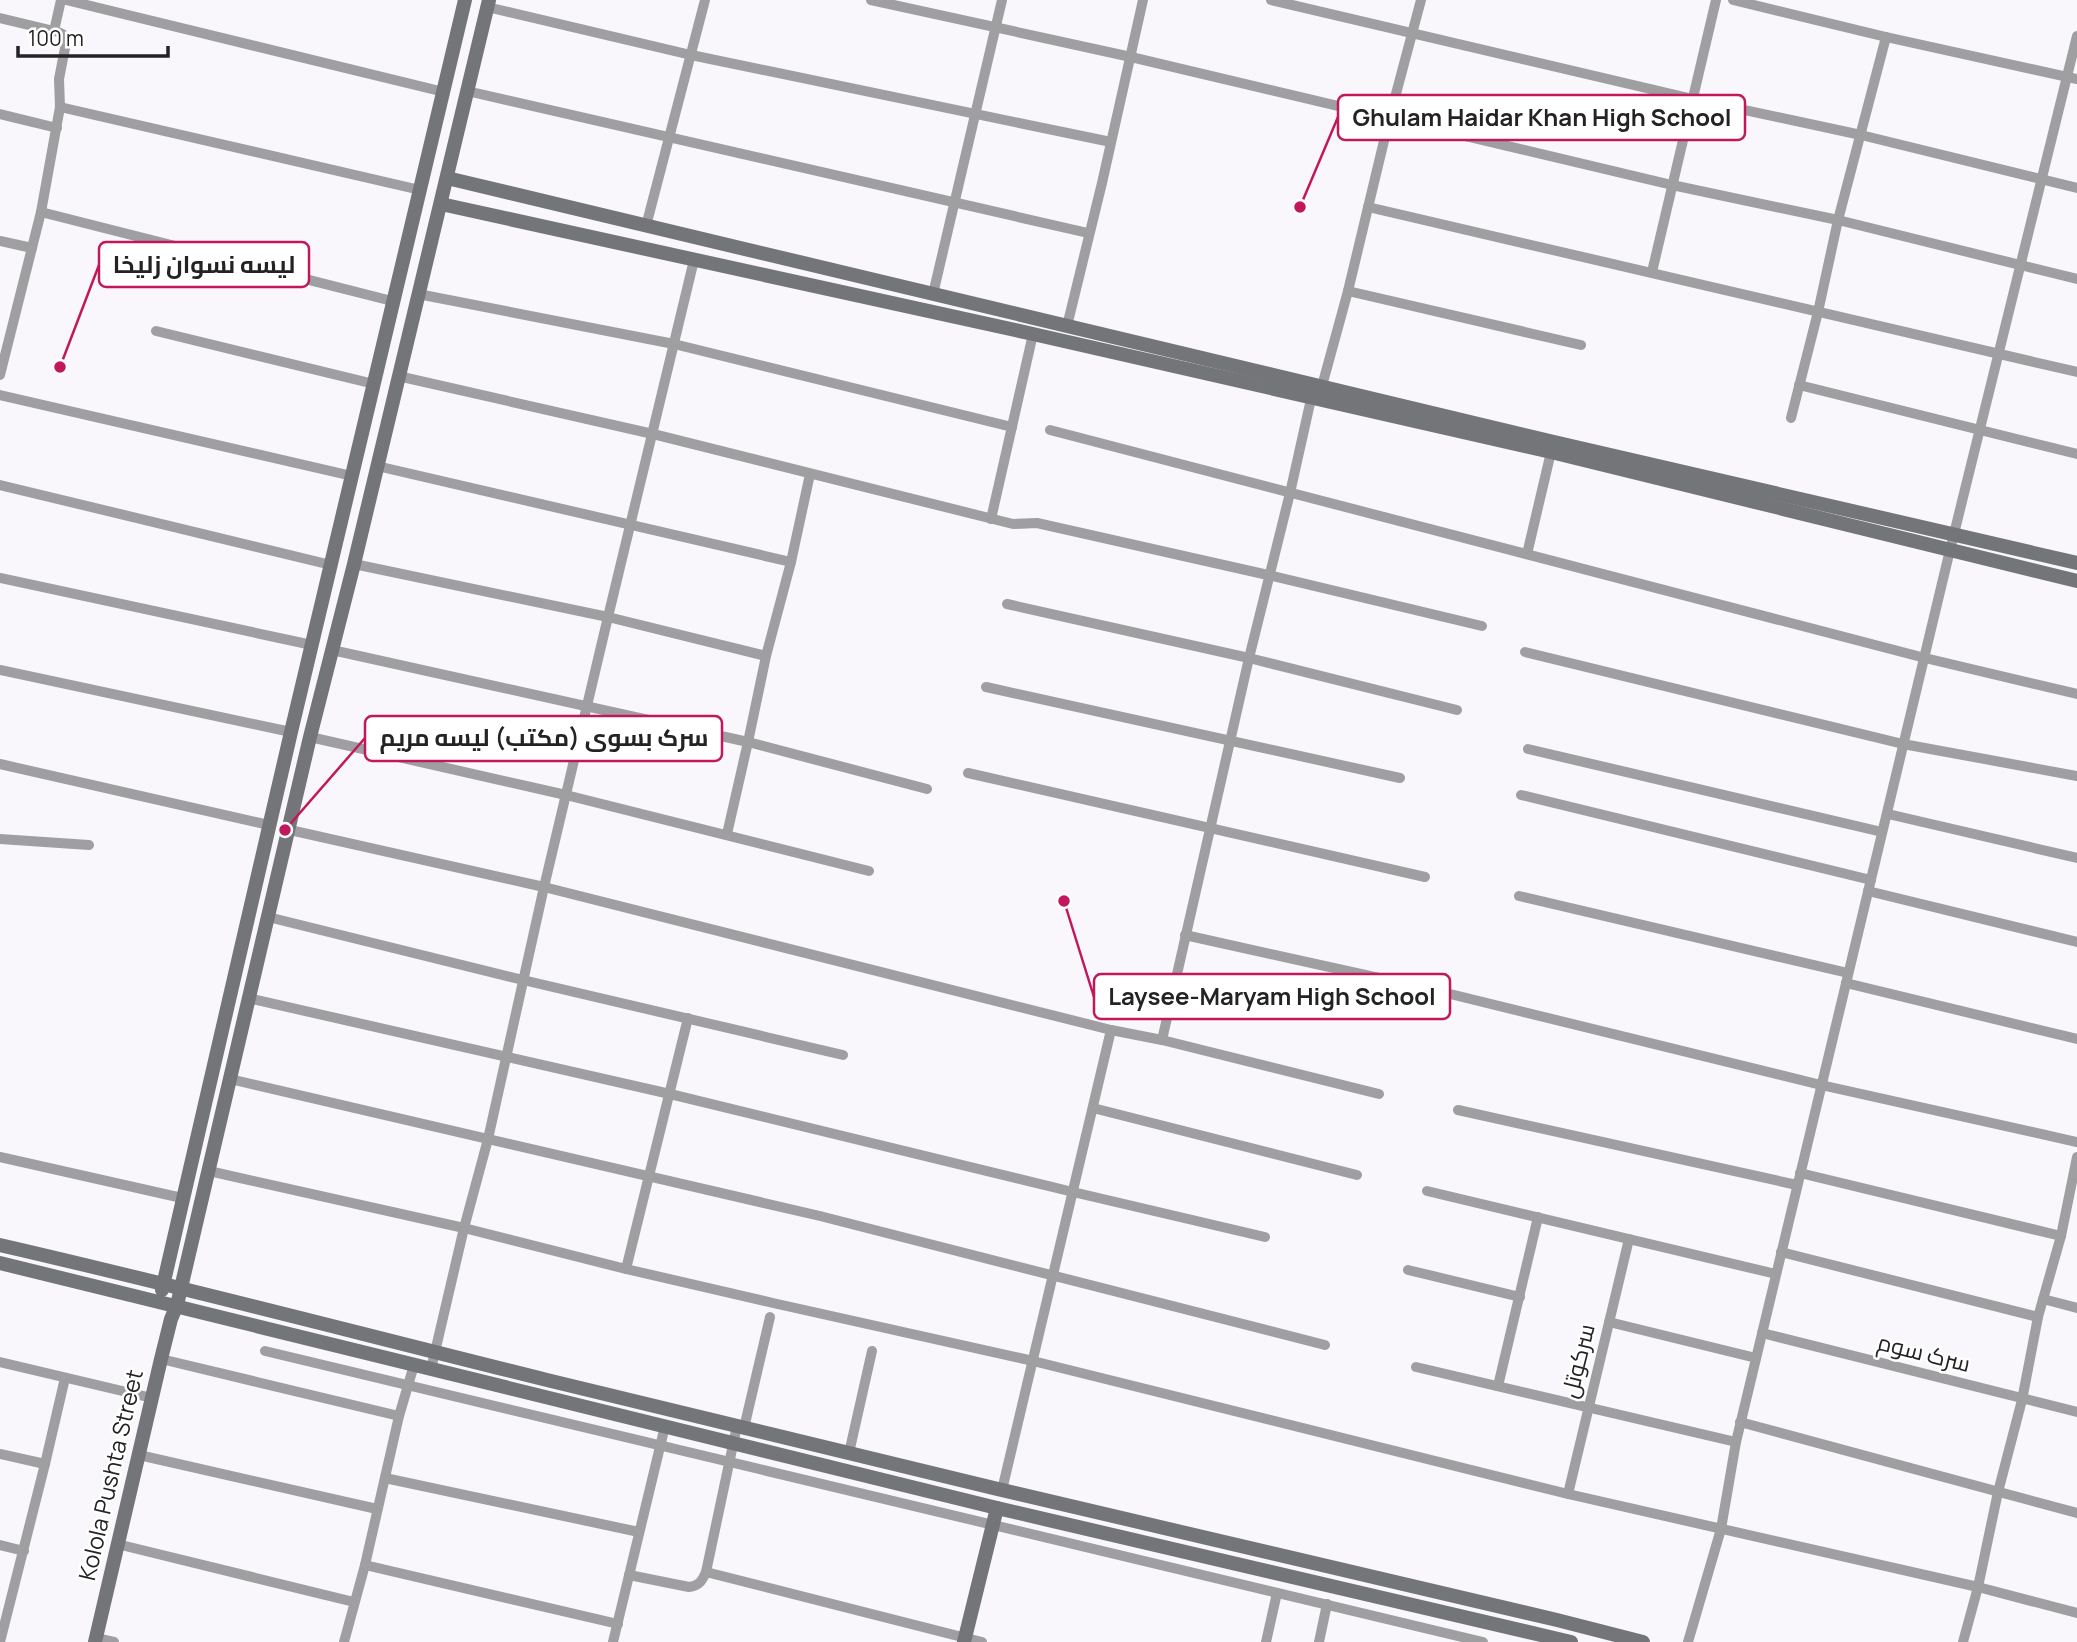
<svg xmlns="http://www.w3.org/2000/svg" width="2077" height="1642" viewBox="0 0 2077 1642" font-family="Manrope,Cairo,sans-serif">
  <rect width="100%" height="100%" fill="#f9f7fb"/>
  <g fill="none" stroke-linecap="round" stroke-linejoin="round">
    <g stroke="#9f9fa1" stroke-width="10">
      <path d="M66,0L444,92"/>
      <path d="M871,0L1131,57L1672,185L1838,220L2077,279"/>
      <path d="M1271,0L1693,99L1861,135L2077,188"/>
      <path d="M1733,0L1886,37L2077,79"/>
      <path d="M487,7L691,55L1111,142"/>
      <path d="M0,18L54,31"/>
      <path d="M467,91L1088,233"/>
      <path d="M60,107L420,190"/>
      <path d="M0,114L57,128"/>
      <path d="M1368,207L2077,372"/>
      <path d="M41,212L392,301"/>
      <path d="M646,226L705,0"/>
      <path d="M0,241L32,248"/>
      <path d="M1652,272L1716,0"/>
      <path d="M1348,291L1581,345"/>
      <path d="M418,294L674,344L1012,427"/>
      <path d="M933,294L1002,0"/>
      <path d="M1067,326L1102,183L1143,0"/>
      <path d="M156,331L374,384"/>
      <path d="M0,375L41,212L60,107L59,79L66,43C66,34 62,33 54,31L61,0"/>
      <path d="M398,376L653,434L1013,524L1037,523L1268,575L1482,626"/>
      <path d="M1799,385L2077,454"/>
      <path d="M1322,386L1348,291L1389,120L1421,0"/>
      <path d="M0,395L352,476"/>
      <path d="M1791,418L1818,312L1838,220L1886,37"/>
      <path d="M1050,430L1925,658L2077,694"/>
      <path d="M377,466L791,562"/>
      <path d="M0,485L331,565"/>
      <path d="M991,519L1033,334"/>
      <path d="M1527,554L1551,452"/>
      <path d="M354,564L608,617L766,656"/>
      <path d="M0,578L312,645"/>
      <path d="M1007,604L1249,658L1457,710"/>
      <path d="M332,650L748,742L927,789"/>
      <path d="M1525,652L1903,744L2077,776"/>
      <path d="M0,670L291,732"/>
      <path d="M986,687L1400,778"/>
      <path d="M310,737L566,795L869,871"/>
      <path d="M1528,749L1882,832"/>
      <path d="M0,764L269,825"/>
      <path d="M968,773L1425,877"/>
      <path d="M1521,795L1871,880"/>
      <path d="M1888,814L2077,858"/>
      <path d="M290,830L544,887L1111,1030L1162,1040L1379,1094"/>
      <path d="M727,834L748,742L766,656L791,562L810,474"/>
      <path d="M0,839L89,845"/>
      <path d="M1868,891L2077,942"/>
      <path d="M1519,896L1848,973"/>
      <path d="M268,917L523,980L843,1055"/>
      <path d="M1185,935L1438,991L1821,1085L2077,1142"/>
      <path d="M1846,983L2077,1039"/>
      <path d="M248,998L670,1094L1073,1192L1265,1237"/>
      <path d="M1162,1040L1249,658L1290,493L1311,399"/>
      <path d="M230,1079L820,1216L1325,1345"/>
      <path d="M1093,1108L1357,1175"/>
      <path d="M1458,1110L1797,1185"/>
      <path d="M0,1157L182,1198"/>
      <path d="M209,1171L464,1228L626,1269L773,1303L1033,1361L1568,1494L1978,1587L2077,1613"/>
      <path d="M1800,1173L2061,1236"/>
      <path d="M1427,1191L1776,1274"/>
      <path d="M1781,1252L2038,1317"/>
      <path d="M626,1269L688,1018"/>
      <path d="M1408,1270L1520,1297"/>
      <path d="M2043,1299L2077,1308"/>
      <path d="M1609,1322L1756,1358"/>
      <path d="M1762,1333L2077,1412"/>
      <path d="M265,1351L1483,1642"/>
      <path d="M161,1359L399,1416"/>
      <path d="M0,1362L152,1398"/>
      <path d="M1416,1367L1736,1442"/>
      <path d="M431,1369L464,1228L488,1139L544,887L608,617L694,260"/>
      <path d="M1498,1386L1538,1217"/>
      <path d="M1740,1422L2077,1513"/>
      <path d="M744,1428L770,1317"/>
      <path d="M849,1453L872,1351"/>
      <path d="M0,1454L45,1464"/>
      <path d="M139,1455L377,1509"/>
      <path d="M385,1478L639,1532"/>
      <path d="M1002,1490L1111,1030"/>
      <path d="M1568,1494L1629,1239"/>
      <path d="M117,1544L354,1602"/>
      <path d="M0,1545L24,1551"/>
      <path d="M365,1565L618,1624"/>
      <path d="M706,1572L982,1642"/>
      <path d="M629,1575L689,1587C699,1586 702,1581 706,1572L737,1426"/>
      <path d="M96,1638L114,1642"/>
      <path d="M0,1642L45,1464L65,1378"/>
      <path d="M344,1642L365,1565L399,1416L414,1365"/>
      <path d="M613,1642L665,1426"/>
      <path d="M1266,1642L1277,1593"/>
      <path d="M1319,1642L1327,1604"/>
      <path d="M1688,1642L1721,1529L1736,1442L1950,550L2077,36"/>
      <path d="M1963,1642L1978,1587L1998,1492L2022,1400L2038,1317L2061,1236L2077,1157"/>
    </g>
    <g stroke="#747578" stroke-width="14">
      <path d="M447,178L1554,442L2077,563"/>
      <path d="M441,204L1033,334L1551,452L2077,581"/>
      <path d="M0,1245C183,1287 365,1335 547,1380C883,1462 1220,1543 1557,1620L1643,1642"/>
      <path d="M0,1263L997,1508L1571,1642"/>
      <path d="M162,1290L291,732L465,0"/>
      <path d="M95,1642L161,1359L171,1319L177,1305L310,737L354,564L489,0"/>
      <path d="M964,1642L997,1508"/>
    </g>
  </g>
  <g text-anchor="middle" stroke-width="5" stroke-linejoin="round" paint-order="stroke">
    <g font-size="23" fill="#242324" stroke="#fff">
      <text transform="translate(1924 1353) rotate(14)" y="8">سرک سوم</text>
      <text transform="translate(1578 1361) rotate(-76)" y="8">سرکوتل</text>
      <text transform="translate(111 1475) rotate(-77)" y="8">Kolola Pushta Street</text>
    </g>
  </g>
  <path fill="none" stroke="#c2185b" stroke-width="2.5" d="M1300 207L1338 117M60 367L99 265M285 830L365 738M1064 901L1094 997"/>
  <g fill="#c2185b" stroke="#fff" stroke-width="2.5">
    <circle cx="1300" cy="207" r="7"/>
    <circle cx="60" cy="367" r="7"/>
    <circle cx="285" cy="830" r="7"/>
    <circle cx="1064" cy="901" r="7"/>
  </g>
  <g fill="#fff" stroke="#c2185b" stroke-width="2.5">
    <rect x="1338" y="95" width="407" height="45" rx="7"/>
    <rect x="99" y="242" width="210" height="45" rx="7"/>
    <rect x="365" y="716" width="357" height="45" rx="7"/>
    <rect x="1094" y="974" width="356" height="45" rx="7"/>
  </g>
  <g font-size="24" text-anchor="middle" font-weight="bold" fill="#242324">
    <text x="1542" y="126">Ghulam Haidar Khan High School</text>
    <text x="204" y="273">لیسه نسوان زلیخا</text>
    <text x="544" y="746">سرک بسوی (مکتب) لیسه مریم</text>
    <text x="1272" y="1005">Laysee-Maryam High School</text>
  </g>
  <path d="M18 46v10h150v-10" fill="none" stroke="#242324" stroke-width="3.5"/>
  <text x="28" y="46" font-size="21" fill="#242324" stroke="#ffffff" stroke-width="5" paint-order="stroke">100 m</text>
</svg>
